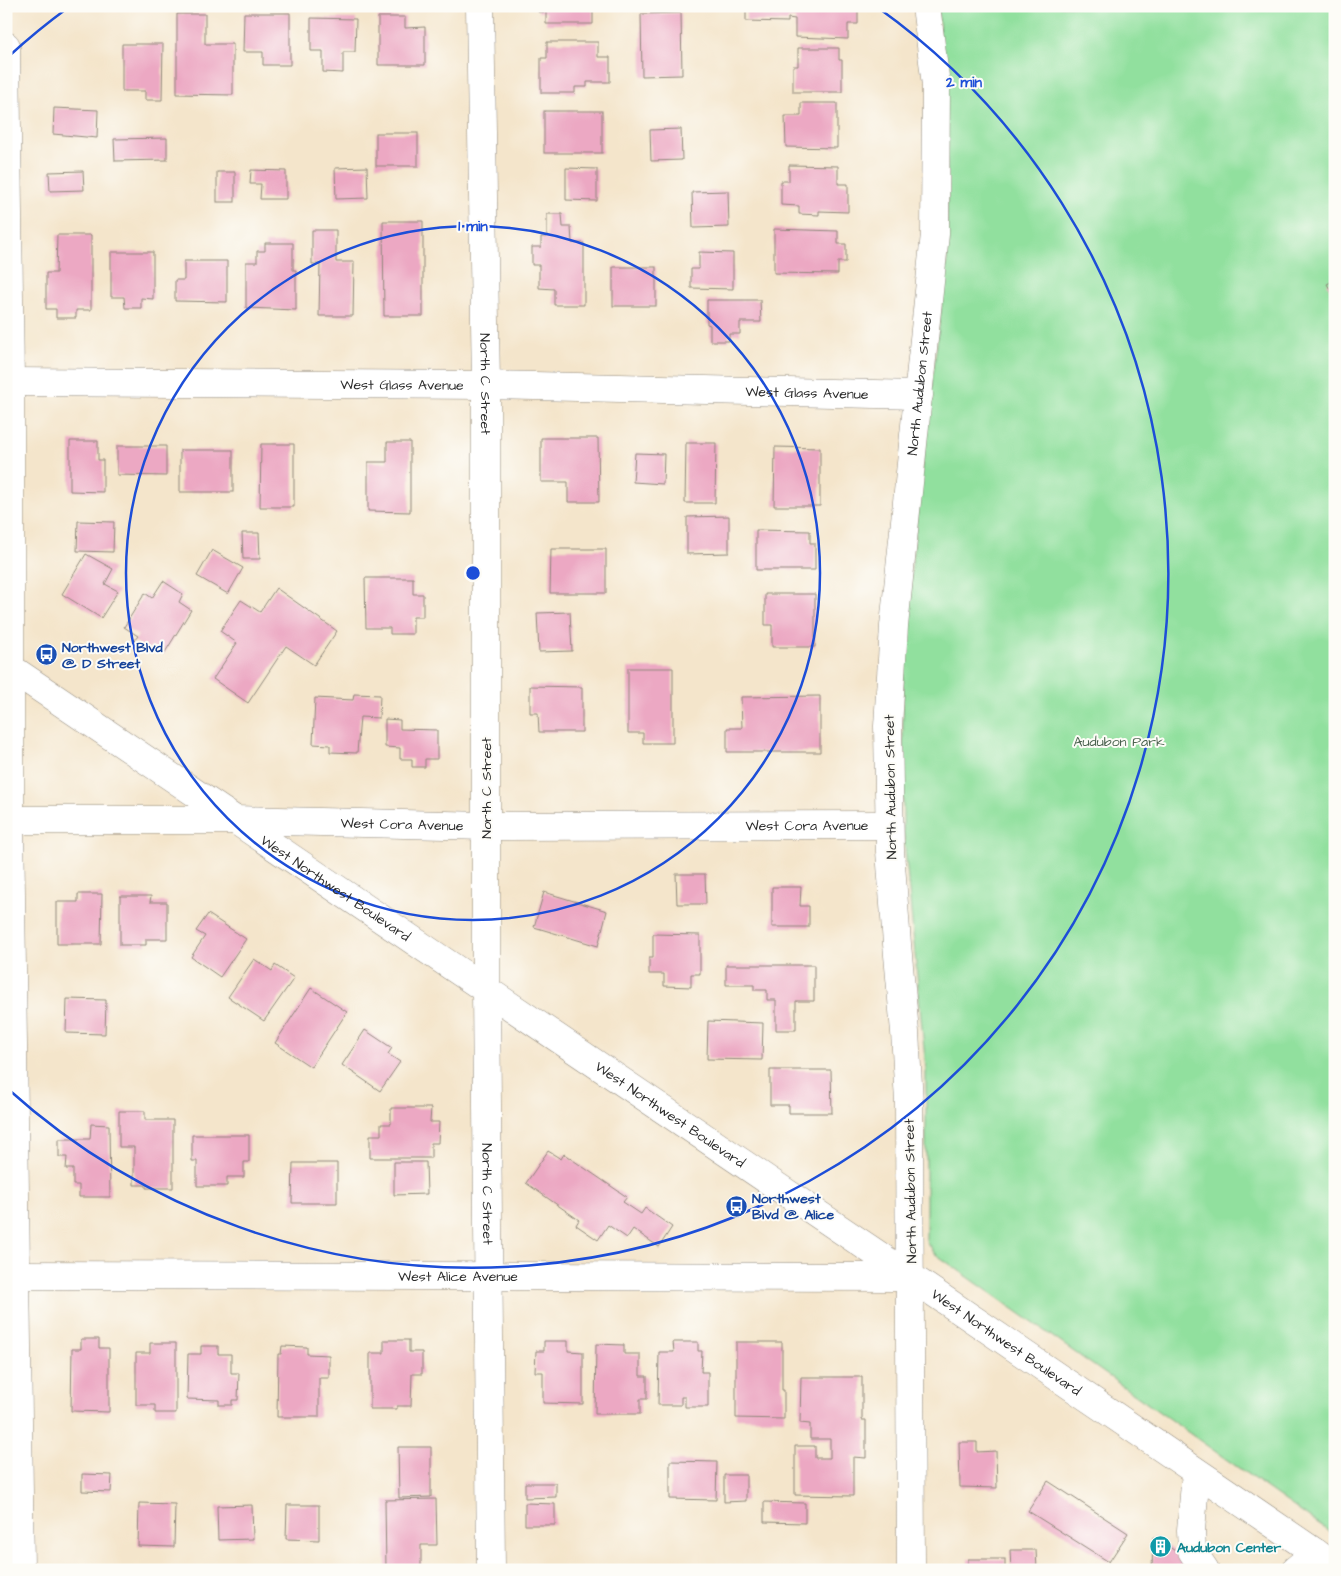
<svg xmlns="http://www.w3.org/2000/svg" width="1341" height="1576" viewBox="0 0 1341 1576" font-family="'Architects Daughter',sans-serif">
  <rect width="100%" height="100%" fill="#fdfcf7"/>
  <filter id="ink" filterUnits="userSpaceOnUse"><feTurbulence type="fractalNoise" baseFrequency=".02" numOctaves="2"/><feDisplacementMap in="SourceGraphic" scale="10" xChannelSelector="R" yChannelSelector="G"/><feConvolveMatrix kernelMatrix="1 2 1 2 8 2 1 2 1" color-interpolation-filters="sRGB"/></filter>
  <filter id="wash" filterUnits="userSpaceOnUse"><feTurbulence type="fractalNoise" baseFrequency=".0096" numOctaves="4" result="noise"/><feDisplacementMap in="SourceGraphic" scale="20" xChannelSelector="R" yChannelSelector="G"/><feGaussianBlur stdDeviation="1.12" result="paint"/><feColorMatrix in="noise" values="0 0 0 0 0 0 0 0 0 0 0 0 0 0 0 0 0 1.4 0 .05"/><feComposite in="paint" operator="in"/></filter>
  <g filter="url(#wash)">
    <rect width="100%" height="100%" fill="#f4e5cb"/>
    <path fill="#91e09e" stroke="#5e8664" d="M938,6H1335V1536L934,1253L926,1241V1070L903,827V655L920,483L947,261V144Z"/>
    <g id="blocks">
      <g fill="#eca8c3">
        <path d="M538,6H593V24H546V12H538Z"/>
        <path d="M746,6H858V24H848V39L795,37V19L788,18V22L746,21Z"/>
        <path d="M244,13H290V65H263V52H243Z"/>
        <path d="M681,13L682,75L642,76L641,14Z"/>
        <path d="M177,14H205V44H233V95L177,94Z"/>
        <path d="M378,17H405V28L425,27V65H378Z"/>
        <path d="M311,18L356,19L355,52H343V73L323,72V51H311Z"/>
        <path d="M547,42H598V57H610V82H587V87H575V93H541V58H547Z"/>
        <path d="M122,44H163L162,100H145V91H122Z"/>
        <path d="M798,48H839V60H842V92H793V66H798Z"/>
        <path d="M801,103H837V148L786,147L785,116H801Z"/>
        <path d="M54,108L98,110L97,138L53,134Z"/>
        <rect x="544" y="111" width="58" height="42"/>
        <path d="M681,129L682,160L651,161L650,130Z"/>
        <rect x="376" y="133" width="42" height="33"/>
        <path d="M167,138V160L115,161L114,139Z"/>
        <path d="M789,165L838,166V184H848V212L819,211V215L799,214V206L781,205V181H789Z"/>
        <path d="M367,167L368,198L336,199L335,168Z"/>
        <path d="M566,168L597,169V201L566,200Z"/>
        <path d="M251,170L286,171V199H260L261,184H250Z"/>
        <path d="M83,171L84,190L50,191L49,172Z"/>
        <rect x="217" y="172" width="18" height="30"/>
        <path d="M728,191L729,227L693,228L692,192Z"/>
        <path d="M547,214H562L563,227H571L572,243H584V305H554V289L539,288V265H532V247H541V237H547Z"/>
        <path d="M383,221H423V316H384Z"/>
        <path d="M774,229L838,231V244H846V262H838V274L774,273Z"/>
        <path d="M312,230H336V262H354L353,316H319L320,264H312Z"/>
        <path d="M57,235H91V310H76V318H56V309H46V273H56Z"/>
        <path d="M265,243H293V270H296V310L246,308V262H257V251H265Z"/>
        <path d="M111,252H153V299L141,298V308H125L124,297H111Z"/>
        <path d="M699,252L733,253V289L691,288V269H699Z"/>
        <path d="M184,261H227V302L175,301V280H184Z"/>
        <rect x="613" y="267" width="43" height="39"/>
        <path d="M1335,280V298L1327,284Z"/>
        <path d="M707,300H760L761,322H740V334H729V341H710V325L707,324Z"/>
        <path d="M541,438H598L599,502H568V482H541Z"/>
        <path d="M70,441H98V460H103V492L70,491Z"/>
        <path d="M387,442H410V512L368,511V462H387Z"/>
        <path d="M686,443H716L715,503H685Z"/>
        <path d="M261,444H294V507H260Z"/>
        <path d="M117,446H166V476L117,475Z"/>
        <path d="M775,447L820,448V506H774Z"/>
        <rect x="180" y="450" width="53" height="42"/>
        <path d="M635,453L664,454L663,484L633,482Z"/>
        <path d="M729,516V553L687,554V517Z"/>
        <path d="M78,521L114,522L113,552L77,551Z"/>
        <path d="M756,530L810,531V543H815V570H756Z"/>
        <path d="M242,533H259L260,559H243Z"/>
        <path d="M551,549H606V593H550Z"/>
        <path d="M212,550L243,568L228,594L197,576Z"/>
        <path d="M86,554L113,569L105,584L118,591L101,618L62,594Z"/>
        <path d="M365,578H413V594H423V617H413V634H390V628H366Z"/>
        <path d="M163,581L183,594L179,602L191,610L164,654L151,646L149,651L134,641L138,636L124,627L145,593L152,598Z"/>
        <path d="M276,588L337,631L314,665L286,646L248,703L213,679L237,643L220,631L241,600L260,612Z"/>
        <path d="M765,594H815V647H772V625H765Z"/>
        <path d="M570,612L572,651L539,652L537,613Z"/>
        <path d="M628,668H673V743H643V733H628Z"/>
        <path d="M530,686L582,687V732H539L538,713H530Z"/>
        <path d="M354,694L380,695L379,718L360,717L357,753L330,752V745L313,744L315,698L353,700Z"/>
        <path d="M820,696V752H727V728H742L741,697Z"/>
        <path d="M385,719L400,720V729L437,730V759H425V767H412V759H400V748L385,747Z"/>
        <path d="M676,874H705L706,904H677Z"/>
        <path d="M772,887H801L800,906H809V927H772Z"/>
        <path d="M544,892L607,911L598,946L534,927Z"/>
        <path d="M78,894H102L101,944H57V902H78Z"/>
        <path d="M120,896H151L150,902H167V939H146V945H120Z"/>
        <path d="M208,914L246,939L220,977L191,957L205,936L196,931Z"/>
        <path d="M653,934L700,935V974H691V987L664,986V974H649V958H653Z"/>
        <path d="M254,959L272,971L275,965L294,978L264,1021L228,997Z"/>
        <path d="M726,965H814V1001H796V1030H776V1000H767V990H754V985H726Z"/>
        <path d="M311,988L347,1012L311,1067L275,1043Z"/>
        <path d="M67,999L106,1000L105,1034L66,1033Z"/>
        <path d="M708,1021L763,1023L762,1060L707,1059Z"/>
        <path d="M365,1030L392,1048L388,1054L400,1062L380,1091L342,1065Z"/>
        <path d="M770,1070H831L832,1113H789V1105H770Z"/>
        <path d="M391,1108H431L430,1122H439L438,1143H431V1158H370V1135H381V1124H391Z"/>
        <path d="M119,1111H145V1120H173V1188H146V1185H134V1147H119Z"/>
        <path d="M91,1124L109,1125L110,1197H79V1185H73V1169H66L67,1157H59V1139H90Z"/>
        <path d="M192,1135H249V1162H244V1177H227V1186H197V1161H192Z"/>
        <path d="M548,1151L561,1159L564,1154L627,1197L623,1202L641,1214L645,1208L672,1227L659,1247L633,1229L627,1238L608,1225L598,1240L576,1225L579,1220L526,1183Z"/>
        <path d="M394,1162H426L427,1194L394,1195Z"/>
        <path d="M293,1163H337V1203H292Z"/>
        <path d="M81,1339H99V1348H109V1412L71,1411L72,1349H81Z"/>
        <path d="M384,1340H409V1352H422V1374H412L411,1406H397V1409H370V1353H384Z"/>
        <path d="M544,1341H568V1351L583,1352V1404L543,1403V1372H535L536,1351H544Z"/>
        <path d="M673,1342H698V1351H702L701,1372H708V1407H685V1397H681V1405H658L659,1352H674Z"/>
        <path d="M736,1342H782V1390H784V1419L736,1418Z"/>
        <path d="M150,1343H176V1413H155V1405H136V1353H150Z"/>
        <path d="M596,1344L624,1345V1354H640V1376H647V1399H640V1414H595Z"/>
        <path d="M201,1346H218V1354H231V1373H239L238,1400H232V1405H219V1400L187,1399L188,1354H201Z"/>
        <path d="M282,1346L307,1347V1354L329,1355V1378H319V1417H277L278,1354H281Z"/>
        <path d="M801,1377H862V1420H866V1458L853,1457V1496L795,1495V1446H815V1458H830V1439H810V1424L800,1423Z"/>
        <path d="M959,1442H977V1452L996,1451L997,1488L960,1487Z"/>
        <path d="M398,1447H431V1497L399,1498Z"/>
        <path d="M670,1461L717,1462L716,1500L670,1499Z"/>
        <path d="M82,1474L112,1475L111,1492L82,1491Z"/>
        <path d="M724,1475H746V1501L724,1502Z"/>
        <path d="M1048,1481L1128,1533L1109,1562L1028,1511Z"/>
        <path d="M525,1483H556V1497L525,1498Z"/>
        <path d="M436,1499L437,1545H421V1570H386L385,1500Z"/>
        <path d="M764,1502L805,1503V1523L764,1522Z"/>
        <path d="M139,1503L175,1504L174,1547L138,1546Z"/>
        <path d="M525,1503L555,1504V1525H525Z"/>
        <path d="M252,1505L253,1539L218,1540L217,1506Z"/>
        <path d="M287,1505H319V1540L286,1539Z"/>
        <path d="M1153,1537L1185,1557V1570H1152Z"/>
        <path d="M1010,1550H1036L1037,1570H1011Z"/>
        <rect x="968" y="1559" width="37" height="11"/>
      </g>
    </g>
  </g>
  <g filter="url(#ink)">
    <use href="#blocks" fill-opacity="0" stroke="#90887b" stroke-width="1"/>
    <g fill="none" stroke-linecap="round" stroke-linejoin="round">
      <defs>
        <g id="minor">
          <path id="s1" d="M480,6L486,385V989L491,1570"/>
          <path d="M6,46L10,382V820L20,1570"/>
          <path id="s2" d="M6,382L486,385L919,395"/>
          <path id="s3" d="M6,820H235L486,826L889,825"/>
          <path id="s4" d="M6,1275L911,1277"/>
          <path d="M1196,1472L1191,1530L1192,1551L1205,1570"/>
          <path id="s5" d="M911,1570L909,1102L905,1032L897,944L890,851L888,726L894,626L935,234L936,85L926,6"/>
          <path d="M1295,1570L1316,1553"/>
        </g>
        <g id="major">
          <path id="s6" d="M6,665L911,1277L1335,1566"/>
        </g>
      </defs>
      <use href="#minor" stroke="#90887b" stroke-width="29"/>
      <use href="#major" stroke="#90887b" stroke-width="29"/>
      <use href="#minor" stroke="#fff" stroke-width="28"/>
      <use href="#major" stroke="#fff" stroke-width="28"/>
    </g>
  </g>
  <g fill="none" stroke="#1d4ed8" stroke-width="2.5">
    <circle cx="473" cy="573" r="347"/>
    <path d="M8 57A695 695 0 0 1 69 7M877 7A695 695 0 1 1 8 1089"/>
  </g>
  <defs>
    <symbol id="bus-disc" viewBox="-11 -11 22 22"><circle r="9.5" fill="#1a4fb4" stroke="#fdfcf7"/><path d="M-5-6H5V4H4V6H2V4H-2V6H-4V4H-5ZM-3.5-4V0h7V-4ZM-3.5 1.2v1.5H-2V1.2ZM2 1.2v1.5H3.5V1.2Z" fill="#fff"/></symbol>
    <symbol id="building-disc" viewBox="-11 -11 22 22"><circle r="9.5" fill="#0f9aa8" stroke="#fdfcf7"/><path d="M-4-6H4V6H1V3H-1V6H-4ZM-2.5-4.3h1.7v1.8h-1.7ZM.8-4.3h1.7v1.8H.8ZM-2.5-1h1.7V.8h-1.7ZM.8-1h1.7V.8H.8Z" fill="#fff"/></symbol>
  </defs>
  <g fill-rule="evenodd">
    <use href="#bus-disc" x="34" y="642" width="25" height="25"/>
    <use href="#bus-disc" x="724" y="1194" width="25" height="25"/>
    <use href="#building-disc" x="1148" y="1534" width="25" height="25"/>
  </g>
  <g text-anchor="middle" stroke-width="4" stroke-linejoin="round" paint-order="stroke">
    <g font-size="14" fill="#2b2b2b" stroke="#fdfcf7">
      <text dy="5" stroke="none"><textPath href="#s1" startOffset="378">North C Street</textPath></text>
      <text dy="5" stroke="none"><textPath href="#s5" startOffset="1189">North Audubon Street</textPath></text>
      <text dy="5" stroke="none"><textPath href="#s2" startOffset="396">West Glass Avenue</textPath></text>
      <text dy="5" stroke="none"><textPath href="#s2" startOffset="801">West Glass Avenue</textPath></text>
      <text transform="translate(890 787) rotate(-91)" y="5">North Audubon Street</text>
      <text transform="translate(486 788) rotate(-90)" y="5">North C Street</text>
      <text dy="5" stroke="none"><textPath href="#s3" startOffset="396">West Cora Avenue</textPath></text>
      <text dy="5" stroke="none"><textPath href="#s3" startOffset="801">West Cora Avenue</textPath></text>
      <text dy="5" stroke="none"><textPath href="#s6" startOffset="398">West Northwest Boulevard</textPath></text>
      <text dy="5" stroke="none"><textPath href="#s6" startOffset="802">West Northwest Boulevard</textPath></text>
      <text transform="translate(910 1191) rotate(-91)" y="5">North Audubon Street</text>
      <text dy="5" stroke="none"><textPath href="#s1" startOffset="1188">North C Street</textPath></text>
      <text dy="5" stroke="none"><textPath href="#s4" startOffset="452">West Alice Avenue</textPath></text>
      <text dy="5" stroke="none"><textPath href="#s6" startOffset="1208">West Northwest Boulevard</textPath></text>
    </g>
    <g font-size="14" font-weight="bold" fill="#164399" stroke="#fdfcf7" text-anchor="start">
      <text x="62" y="652">Northwest Blvd<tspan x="62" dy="16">@ D Street</tspan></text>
      <text x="752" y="1203">Northwest<tspan x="752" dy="16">Blvd @ Alice</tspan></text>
    </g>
    <g font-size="14" fill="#4a614e" stroke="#fdfcf7">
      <text x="1119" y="746">Audubon Park</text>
    </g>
    <g font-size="14" font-weight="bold" fill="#0d838f" stroke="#fdfcf7" text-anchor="start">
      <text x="1177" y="1552">Audubon Center</text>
    </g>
  </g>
  <circle cx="473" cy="573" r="8" fill="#1d4ed8" stroke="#fdfcf7" stroke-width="2.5"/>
  <g font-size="15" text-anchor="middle" font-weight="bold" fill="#1d4ed8" stroke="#fdfcf7" stroke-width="4" stroke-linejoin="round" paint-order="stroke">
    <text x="964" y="87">2 min</text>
    <text x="473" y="231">1 min</text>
  </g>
  <rect width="1341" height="1576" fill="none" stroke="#fdfcf7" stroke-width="25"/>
</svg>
